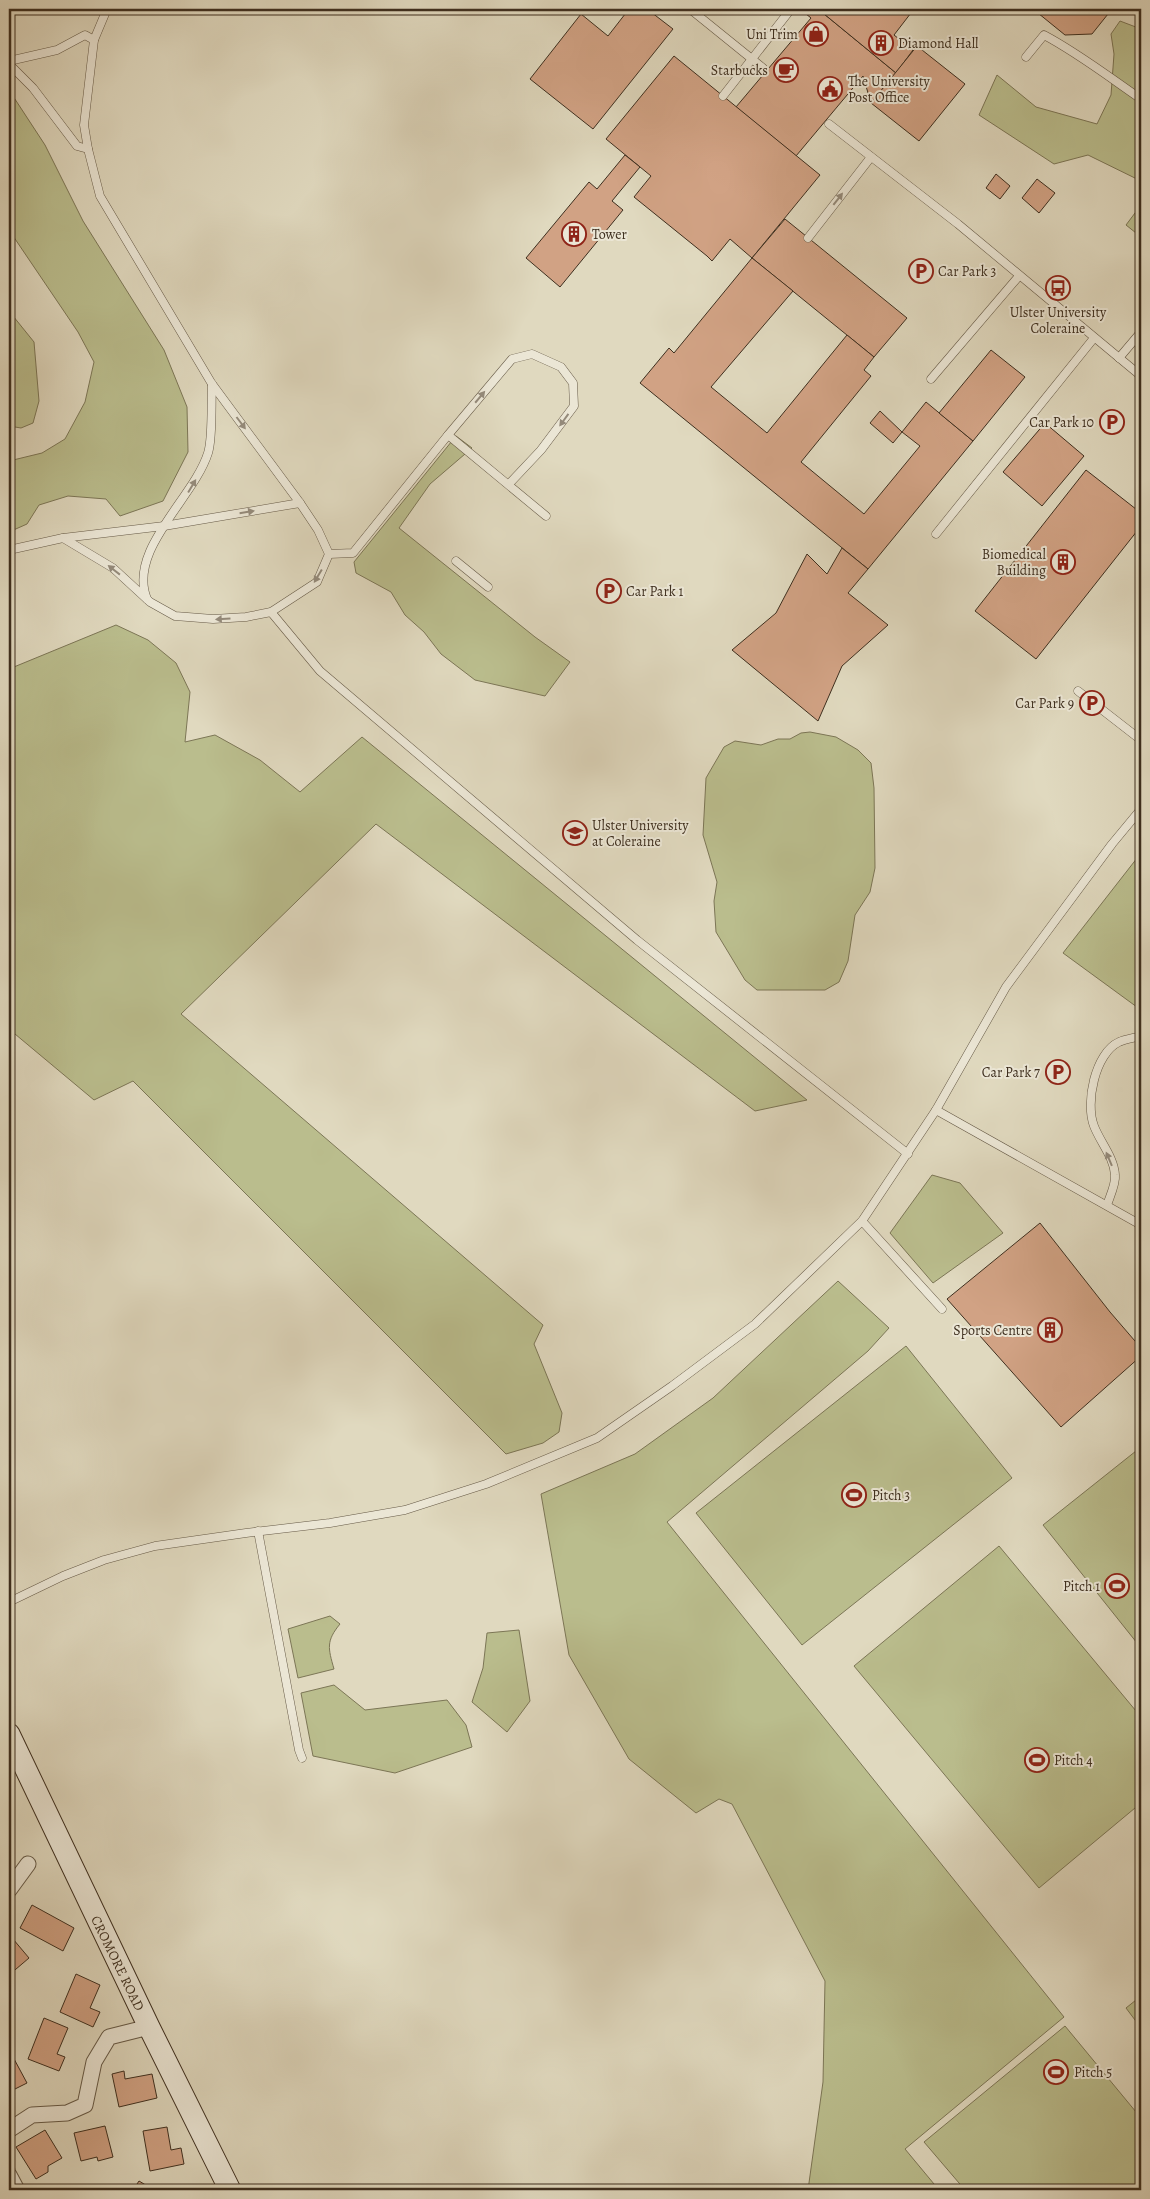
<svg xmlns="http://www.w3.org/2000/svg" width="1150" height="2199" viewBox="0 0 1150 2199" font-family="Alegreya,serif">
  <rect width="100%" height="100%" fill="#e0d9bf"/>
  <filter id="stains"><feTurbulence type="fractalNoise" baseFrequency=".004" numOctaves="4"/><feColorMatrix values="0 0 0 0 .2 0 0 0 0 .09 0 0 0 0 .02 0 0 0 .5 -.17"/></filter>
  <radialGradient id="worn" r=".72"><stop offset=".6" stop-color="#630" stop-opacity="0"/><stop offset="1" stop-color="#630" stop-opacity=".3"/></radialGradient>
  <g fill="#babd8d" stroke="#7c7656">
    <path d="M1120,21L1141,29V181L1088,155L1054,164L979,115L997,75L1036,107L1097,124L1111,95L1114,54L1111,34Z"/>
    <path d="M9,90L45,145L83,221L164,350L187,407L188,452L163,501L120,516L106,499L68,496L39,505L27,524L9,532V461L42,453L65,439L85,402L94,362L78,332L9,230Z"/>
    <path d="M1141,205V237L1126,225Z"/>
    <path d="M9,311L34,342L39,401L33,423L21,428L9,426Z"/>
    <path d="M456,436L472,448L430,484L399,528L535,637L570,662L545,696L475,680L441,654L424,632L405,615L391,592L356,573L354,562Z"/>
    <path d="M116,625L148,640L176,663L190,692L185,742L215,735L260,760L300,792L362,737L807,1100L755,1111L376,824L181,1014L543,1325L534,1344L562,1413L559,1432L543,1443L506,1454L133,1081L94,1100L9,1029V669Z"/>
    <path d="M810,732L836,737L858,750L871,763L874,788L875,868L870,892L855,915L848,961L839,982L825,990H757L745,980L716,932L714,901L717,882L703,835L706,778L724,747L735,741L761,745L778,739H790L801,733Z"/>
    <path d="M1141,853V1010L1063,953Z"/>
    <path d="M932,1175L960,1183L1003,1233L933,1283L890,1233Z"/>
    <path d="M838,1281L889,1328L868,1351L667,1522L1064,2017L905,2149L939,2190H808L823,2082L825,1981L732,1804L719,1799L696,1813L629,1759L569,1655L541,1494L635,1454L713,1398Z"/>
    <path d="M906,1346L1012,1478L802,1645L696,1513Z"/>
    <path d="M1141,1447V1648L1043,1525Z"/>
    <path d="M999,1546L1141,1717V1803L1039,1888L854,1666Z"/>
    <path d="M330,1616L340,1624C326,1641 328,1648 334,1669L298,1678L288,1629Z"/>
    <path d="M519,1630L530,1701L507,1732L472,1702L483,1668L487,1633Z"/>
    <path d="M334,1685L365,1710L447,1700L466,1725L472,1747L395,1773L313,1756L301,1693Z"/>
    <path d="M1141,1996V2028L1126,2008Z"/>
    <path d="M1065,2026L1141,2118V2190H965L924,2142Z"/>
  </g>
  <g fill="#d1a284" stroke="#3e2f1f">
    <path d="M629,9H647L673,29L593,129L530,79L581,14L608,36Z"/>
    <path d="M800,9H818L896,73L871,103L863,76L796,156L736,107L811,18Z"/>
    <path d="M818,9H914L894,35L913,50L896,73Z"/>
    <path d="M1033,9H1112L1092,34L1065,35Z"/>
    <path d="M917,46L965,84L919,141L871,103Z"/>
    <path d="M674,56L820,175L752,258L730,239L712,261L707,256L634,197L651,176L606,139Z"/>
    <path d="M625,155L640,167L612,201L623,210L560,287L526,258L589,182L597,189Z"/>
    <path d="M996,174L1010,186L1000,199L986,188Z"/>
    <path d="M1037,179L1055,193L1039,213L1022,198Z"/>
    <path d="M785,219L907,318L874,357L752,258Z"/>
    <path d="M752,258L793,291L711,387L767,433L847,335L874,357L864,370L871,376L801,462L864,514L920,446L902,432L926,402L973,441L868,569L640,383L669,348L674,353Z"/>
    <path d="M991,350L1025,377L973,441L939,413Z"/>
    <path d="M880,411L902,432L893,443L870,423Z"/>
    <path d="M1045,423L1084,456L1042,506L1003,472Z"/>
    <path d="M1086,470L1141,513V526L1036,659L975,611Z"/>
    <path d="M842,548L868,569L848,593L888,625L842,666L818,721L732,650L776,613L807,554L827,574Z"/>
    <path d="M1040,1223L1110,1312L1141,1348V1356L1061,1427L947,1299Z"/>
    <path d="M32,1905L74,1928L63,1951L20,1928Z"/>
    <path d="M13,1939L29,1958L9,1975V1943Z"/>
    <path d="M76,1974L100,1985L90,2008L100,2012L93,2027L60,2012Z"/>
    <path d="M44,2018L68,2028L57,2054L65,2057L59,2071L28,2059Z"/>
    <path d="M13,2057L27,2083L9,2092V2059Z"/>
    <path d="M124,2071L125,2079L152,2074L157,2098L119,2107L112,2074Z"/>
    <path d="M105,2126L113,2157L98,2161L97,2157L81,2161L74,2133Z"/>
    <path d="M167,2127L171,2150L181,2148L184,2164L150,2171L143,2131Z"/>
    <path d="M45,2130L62,2158L48,2166V2172L36,2179L16,2147Z"/>
    <path d="M139,2181L154,2190H133Z"/>
  </g>
  <g fill="none" stroke-linecap="round" stroke-linejoin="round">
    <defs>
      <g id="service">
        <path d="M690,9L763,68"/>
        <path d="M1026,57L1044,35C1078,53 1109,77 1141,99"/>
        <path d="M9,61L57,50L85,35L94,40"/>
        <path d="M9,64L33,88L77,146L88,149"/>
        <path d="M723,96L791,9"/>
        <path d="M829,124L958,224L1141,376"/>
        <path d="M808,238L871,157"/>
        <path d="M1119,358L1141,332"/>
        <path d="M931,379L1019,276"/>
        <path d="M448,435L512,359L532,354L561,367L573,383L574,406L541,450L509,484"/>
        <path d="M936,534L1094,338"/>
        <path d="M63,538L113,568L150,602L175,616L213,619L246,617L271,612L317,582L329,554L318,530L300,503L212,384L100,196L88,149L84,125L94,40L107,9"/>
        <path d="M9,550L63,538L164,526L300,503"/>
        <path d="M329,554L353,553L448,435L546,516"/>
        <path d="M456,561L488,587"/>
        <path d="M147,599C127,550 194,498 208,453C213,438 211,401 212,384"/>
        <path d="M271,612L320,671L637,940L908,1154"/>
        <path d="M1078,691L1141,740"/>
        <path d="M936,1110L1141,1225"/>
        <path d="M1107,1205C1110,1196 1116,1184 1115,1175C1114,1157 1100,1142 1094,1126C1085,1103 1095,1053 1119,1042C1125,1039 1134,1038 1141,1036"/>
        <path d="M862,1221L942,1309"/>
        <path d="M258,1531L299,1750L302,1758"/>
        <path d="M9,1602L63,1576L104,1560L155,1546L246,1533L330,1523L405,1510L486,1484L597,1438L672,1386L755,1324L862,1221L936,1110L1006,987L1112,844L1141,809"/>
      </g>
      <g id="minor">
        <path d="M9,1890L28,1864"/>
        <path d="M9,2130L32,2115L67,2113L85,2105L94,2062L109,2037L149,2027"/>
        <path d="M9,2175L17,2190"/>
      </g>
      <path id="secondary" d="M9,1734L149,2027L230,2190"/>
    </defs>
    <use href="#service" stroke="#665a47" stroke-width="9"/>
    <use href="#minor" stroke="#665a47" stroke-width="17"/>
    <use href="#secondary" stroke="#3e2f1f" stroke-width="23"/>
    <use href="#service" stroke="#ebe6d5" stroke-width="8"/>
    <use href="#minor" stroke="#ebe6d5" stroke-width="15"/>
    <use href="#secondary" stroke="#ebe6d5" stroke-width="21"/>
  </g>
  <defs><path id="oneway-solid" d="M-6-.8H1V-3.2L6.5 0L1 3.2V.8H-6Z" transform="scale(1.25)"/></defs>
  <g fill="#948a7a">
    <use href="#oneway-solid" transform="translate(838 199) rotate(-52)"/>
    <use href="#oneway-solid" transform="translate(480 397) rotate(-50)"/>
    <use href="#oneway-solid" transform="translate(564 420) rotate(126)"/>
    <use href="#oneway-solid" transform="translate(241 423) rotate(53)"/>
    <use href="#oneway-solid" transform="translate(192 486) rotate(-59)"/>
    <use href="#oneway-solid" transform="translate(247 512) rotate(-9)"/>
    <use href="#oneway-solid" transform="translate(114 570) rotate(-142)"/>
    <use href="#oneway-solid" transform="translate(318 576) rotate(121)"/>
    <use href="#oneway-solid" transform="translate(223 619) rotate(176)"/>
    <use href="#oneway-solid" transform="translate(1109 1159) rotate(-113)"/>
  </g>
  <defs>
    <symbol id="shop-ring" viewBox="-11 -11 22 22"><circle r="9.5" fill="#ebe6d5" stroke="#8f2418" stroke-width="1.5"/><path d="M-5-2.5h2.3a2.7 3.5 0 0 1 5.4 0H5L5.5 6h-11ZM-1.5-2.5h3a1.5 2.3 0 0 0-3 0Z" fill="#8f2418"/></symbol>
    <symbol id="building-ring" viewBox="-11 -11 22 22"><circle r="9.5" fill="#ebe6d5" stroke="#8f2418" stroke-width="1.5"/><path d="M-4-6H4V6H1V3H-1V6H-4ZM-2.5-4.3h1.7v1.8h-1.7ZM.8-4.3h1.7v1.8H.8ZM-2.5-1h1.7V.8h-1.7ZM.8-1h1.7V.8H.8Z" fill="#8f2418"/></symbol>
    <symbol id="cafe-ring" viewBox="-11 -11 22 22"><circle r="9.5" fill="#ebe6d5" stroke="#8f2418" stroke-width="1.5"/><path d="M-5.5-4.5H6V0H3Q3 3.5 0 3.5H-2.5Q-5.5 3.5-5.5 0ZM3-3.2v2h1.7v-2ZM-6 4.5H4V6H-6Z" fill="#8f2418"/></symbol>
    <symbol id="civic-ring" viewBox="-11 -11 22 22"><circle r="9.5" fill="#ebe6d5" stroke="#8f2418" stroke-width="1.5"/><path d="M-.6-6.5H3V-4.5H.6V-3L4-1V1h2V6H-6V1h2V-1L-.6-3ZM-1.2 2.5V6h2.4V2.5Z" fill="#8f2418"/></symbol>
    <symbol id="parking-ring" viewBox="-11 -11 22 22"><circle r="9.5" fill="#ebe6d5" stroke="#8f2418" stroke-width="1.5"/><path d="M-3.5-5.5H1a3.5 3.5 0 0 1 0 7H-1V5.5H-3.5ZM-1-3.4V-.6H.8a1.4 1.4 0 0 0 0-2.8Z" fill="#8f2418"/></symbol>
    <symbol id="bus-ring" viewBox="-11 -11 22 22"><circle r="9.5" fill="#ebe6d5" stroke="#8f2418" stroke-width="1.5"/><path d="M-5-6H5V4H4V6H2V4H-2V6H-4V4H-5ZM-3.5-4V0h7V-4ZM-3.5 1.2v1.5H-2V1.2ZM2 1.2v1.5H3.5V1.2Z" fill="#8f2418"/></symbol>
    <symbol id="university-ring" viewBox="-11 -11 22 22"><circle r="9.5" fill="#ebe6d5" stroke="#8f2418" stroke-width="1.5"/><path d="M0-5L7-2L0 1L-7-2ZM-4 1L0 2.5L4 1V4Q0 6-4 4Z" fill="#8f2418"/></symbol>
    <symbol id="stadium-ring" viewBox="-11 -11 22 22"><circle r="9.5" fill="#ebe6d5" stroke="#8f2418" stroke-width="1.5"/><path d="M0-5a6.5 5 0 1 0 0 10a6.5 5 0 1 0 0-10ZM-3.5-1.8h7v3.6h-7Z" fill="#8f2418"/></symbol>
  </defs>
  <g fill-rule="evenodd">
    <use href="#shop-ring" x="802" y="20" width="28" height="28"/>
    <use href="#building-ring" x="867" y="29" width="28" height="28"/>
    <use href="#cafe-ring" x="772" y="56" width="28" height="28"/>
    <use href="#civic-ring" x="816" y="75" width="28" height="28"/>
    <use href="#building-ring" x="560" y="220" width="28" height="28"/>
    <use href="#parking-ring" x="907" y="257" width="28" height="28"/>
    <use href="#bus-ring" x="1044" y="274" width="28" height="28"/>
    <use href="#parking-ring" x="1098" y="408" width="28" height="28"/>
    <use href="#building-ring" x="1049" y="548" width="28" height="28"/>
    <use href="#parking-ring" x="595" y="577" width="28" height="28"/>
    <use href="#parking-ring" x="1078" y="689" width="28" height="28"/>
    <use href="#university-ring" x="561" y="819" width="28" height="28"/>
    <use href="#parking-ring" x="1044" y="1058" width="28" height="28"/>
    <use href="#building-ring" x="1036" y="1316" width="28" height="28"/>
    <use href="#stadium-ring" x="840" y="1481" width="28" height="28"/>
    <use href="#stadium-ring" x="1103" y="1572" width="28" height="28"/>
    <use href="#stadium-ring" x="1023" y="1746" width="28" height="28"/>
    <use href="#stadium-ring" x="1042" y="2058" width="28" height="28"/>
  </g>
  <g text-anchor="middle" stroke-width="4" stroke-linejoin="round" paint-order="stroke">
    <g font-size="14" fill="#3e2f1f" stroke="#ebe6d5" text-anchor="start">
      <text x="798" y="39" text-anchor="end">Uni Trim</text>
      <text x="898" y="48">Diamond Hall</text>
      <text x="768" y="75" text-anchor="end">Starbucks</text>
      <text x="848" y="86">The University<tspan x="848" dy="16">Post Office</tspan></text>
      <text x="592" y="239">Tower</text>
      <text x="938" y="276">Car Park 3</text>
      <text x="1058" y="317" text-anchor="middle">Ulster University<tspan x="1058" dy="16">Coleraine</tspan></text>
      <text x="1094" y="427" text-anchor="end">Car Park 10</text>
      <text x="1046" y="559" text-anchor="end">Biomedical<tspan x="1046" dy="16">Building</tspan></text>
      <text x="626" y="596">Car Park 1</text>
      <text x="1074" y="708" text-anchor="end">Car Park 9</text>
      <text x="592" y="830">Ulster University<tspan x="592" dy="16">at Coleraine</tspan></text>
      <text x="1040" y="1077" text-anchor="end">Car Park 7</text>
      <text x="1032" y="1335" text-anchor="end">Sports Centre</text>
      <text x="872" y="1500">Pitch 3</text>
      <text x="1100" y="1591" text-anchor="end">Pitch 1</text>
      <text x="1054" y="1765">Pitch 4</text>
      <text x="1074" y="2077">Pitch 5</text>
    </g>
    <g font-size="14" fill="#3e2f1f" stroke="#ebe6d5">
      <text transform="translate(118 1963) rotate(64)" y="5">CROMORE ROAD</text>
    </g>
  </g>
  <rect width="1150" height="2199" fill="none" stroke="#e0d9bf" stroke-width="30"/>
  <rect x="10" y="10" width="1130" height="2179" fill="none" stroke="#3e2f1f" stroke-width="2.5"/>
  <rect x="15" y="15" width="1120" height="2169" fill="none" stroke="#3e2f1f"/>
  <rect width="100%" height="100%" filter="url(#stains)"/>
  <rect width="100%" height="100%" fill="url(#worn)"/>
</svg>
